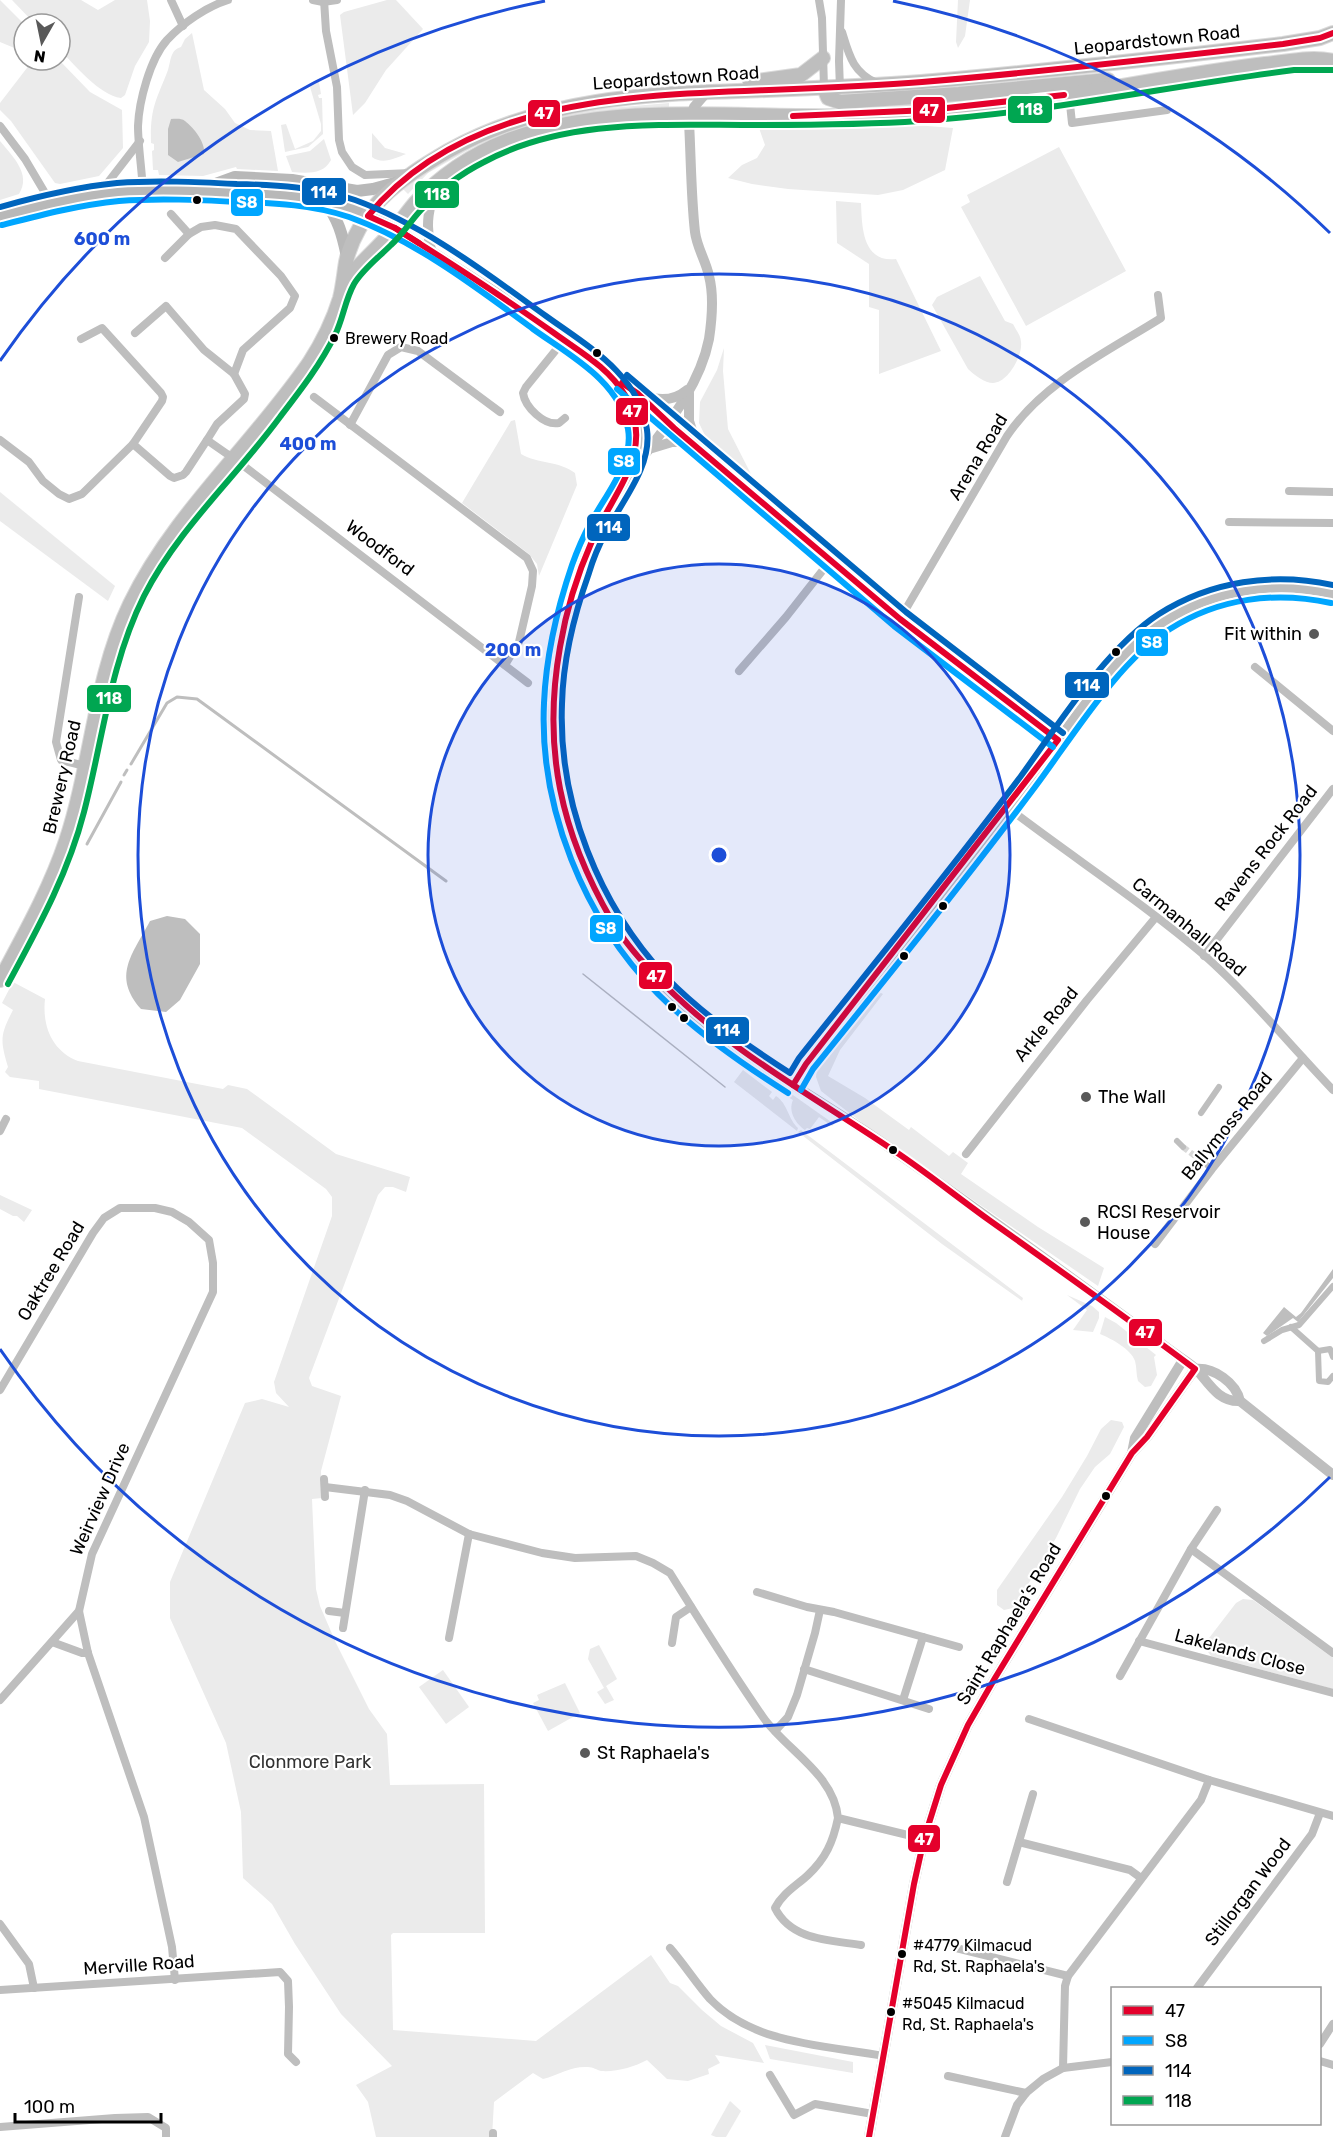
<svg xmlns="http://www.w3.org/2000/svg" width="1333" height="2137" viewBox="0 0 1333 2137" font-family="Rubik,sans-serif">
  <rect width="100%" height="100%" fill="#fff"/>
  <g fill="#ebebeb">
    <path d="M0,0L24,24V52L0,42Z"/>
    <path d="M12,0H81L98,10L115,0H147L150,21L149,42L135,66L125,95L121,98C99,95 75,65 60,50V24H35Z"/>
    <path d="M387,0H396L423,29L386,70L365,103L353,115L340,15L344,12Z"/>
    <path d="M958,0H970L965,36L958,48L956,42Z"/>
    <path d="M192,33L204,90L225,109L235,123L250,130L271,131L278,171L237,169L236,167L203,176L159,175L158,170H153L152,151L154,150V144L151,143C150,108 156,101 168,70C171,61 170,50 181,47L185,39Z"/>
    <path d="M28,60H59L90,92L122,110L123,148L99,176L60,184L55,183L11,121L0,110V103L30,64Z"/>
    <path d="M315,82H319L321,94L318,95L319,98H322L323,134L308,147L285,152L281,125L286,124L295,149L313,141L321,131V124L310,87Z"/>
    <path d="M669,103V107L599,111L551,120L486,140L428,173L408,194L401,187L426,168L522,123L587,110Z"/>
    <path d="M915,125L953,128L945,170L903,190L878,195L788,189L752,184L728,178L742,165L757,158L765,145L759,128Z"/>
    <path d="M372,133L385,148L406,154C396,158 382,165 372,157Z"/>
    <path d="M324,139L331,160C323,175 307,173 292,172L286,156L310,151Z"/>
    <path d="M0,141C12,156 32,174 19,194L0,200Z"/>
    <path d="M1059,147L1126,271L1026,326L961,207L970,202L967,195Z"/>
    <path d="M836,201L861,203C862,226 862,263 896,259L941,351L879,374V310L869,307V264L837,243Z"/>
    <path d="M980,276L1005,321L1013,324C1016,330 1021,336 1021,342C1023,355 1008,383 993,383C985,383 974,375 968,369L932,305L937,297Z"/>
    <path d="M724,348L723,371L728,429L755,482L752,485L711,448L699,423L700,402L717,370Z"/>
    <path d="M515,420L521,454C538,464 560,461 575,473L577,485L539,576L537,564L529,554L462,503L511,421Z"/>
    <path d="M0,492L115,586L108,601L0,521Z"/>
    <path d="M662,974L705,1010L763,1050L758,1056L752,1052L746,1044L690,1004L663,978Z"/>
    <path d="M13,982L45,999C42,1026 52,1051 78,1061L223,1089L228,1085L247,1089L336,1154L410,1177L406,1192L393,1187H385L378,1195L309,1378L312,1386L341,1396L321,1471L322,1498L312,1499L316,1589L320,1606L336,1643L369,1709L387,1734L390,1785L484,1784L485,1933H393L391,1935L393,2030L536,2041L651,1955L670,1983L678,1986L702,2010L721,2026L753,2043L764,2063L715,2055L720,2063L708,2069L709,2074L688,2081L667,2079L647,2060C634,2067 617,2072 601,2071C597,2070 593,2067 588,2067C571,2066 559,2075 543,2079L533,2073L494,2102L492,2137H376L368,2102L356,2085L392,2066L341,2014L295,1944L272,1904L243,1878L241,1812L226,1743L170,1618V1582L245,1403L262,1399L289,1407L276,1393L274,1382L332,1216V1197L326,1189L242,1128L39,1089V1081L10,1077L5,1072L8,1067C0,1040 0,1035 13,1010L2,1003Z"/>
    <path d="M873,989L883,994L840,1050L828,1076L865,1098L909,1130L911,1127L949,1156L953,1152L968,1163L961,1174L1038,1227L1104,1268L1098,1286L870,1129L821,1091L816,1077L817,1068Z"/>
    <path d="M743,1070L772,1092L769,1096L773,1100L776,1096C788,1104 788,1119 798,1128L797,1131L734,1082Z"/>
    <path d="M773,1081L834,1124L832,1126L819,1117L810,1129L807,1128L805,1130C795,1123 788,1111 793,1100L769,1086Z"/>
    <path d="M801,1130L1023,1298L1022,1301L1025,1303L942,1244L798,1132Z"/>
    <path d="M0,1195L32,1210L24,1222L17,1216H13L0,1209Z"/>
    <path d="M1067,1295L1092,1306L1099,1312V1318L1093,1332L1073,1330L1087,1310Z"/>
    <path d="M1105,1317L1116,1323L1156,1355L1154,1357L1157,1375L1151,1386L1145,1387L1138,1381C1136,1375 1137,1368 1135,1361C1131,1349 1112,1339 1100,1334Z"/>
    <path d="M1111,1420L1122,1422L1124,1427L1110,1454L1095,1467L1080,1489L1056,1538L1018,1601L1013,1608L1004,1610L997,1605V1590L1062,1497L1087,1456L1101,1429Z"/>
    <path d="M1243,1599L1253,1600L1333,1658V1689L1211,1656L1208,1652L1206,1642L1236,1603Z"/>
    <path d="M599,1645L617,1679L606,1686L614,1700L605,1704L597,1692L604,1688L588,1659L590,1649Z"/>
    <path d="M443,1670L469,1707L446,1724L419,1687Z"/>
    <path d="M565,1683L580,1713L548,1731L533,1703L539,1700L537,1695Z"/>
    <path d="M765,2045L853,2062V2073L770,2059Z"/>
    <path d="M730,2101L741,2111L726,2137H716L711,2135Z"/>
  </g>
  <g fill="#bebebe">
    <path d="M171,119C176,119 181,118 185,121C194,128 206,143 204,154L178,162L168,155V129Z"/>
    <path d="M167,916L185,919L200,934V964L180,1000L166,1012L141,1009C112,976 132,955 150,921Z"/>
    <path d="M1333,1269V1278L1298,1322L1293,1318L1267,1336L1263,1333L1284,1307L1296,1317L1301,1313Z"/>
  </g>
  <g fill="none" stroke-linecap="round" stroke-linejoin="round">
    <g stroke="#bebebe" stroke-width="3">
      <path d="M131,764L167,703L177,697L197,699L446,881"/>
      <path d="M124,775L127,770"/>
      <path d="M87,844L121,782"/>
    </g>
    <path stroke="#d9d9d9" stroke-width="6" stroke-dasharray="6 3" stroke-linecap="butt" d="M1183,1147L1203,1162"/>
    <defs>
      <g id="trunk">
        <path d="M750,82L801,75L823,58"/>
        <path d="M824,88L828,98L840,102L959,94L1108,80"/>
        <path d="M344,282C360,263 379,247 395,228C402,220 408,211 415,203C439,177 472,154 506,141C612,101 729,118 841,116C918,115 995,106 1072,94C1136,84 1200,72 1265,64C1287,62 1311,56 1333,61"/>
        <path d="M0,980C24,935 50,889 66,841C92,763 94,679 130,604C174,513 252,446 309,363C322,343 333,321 340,298C343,286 344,274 346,262C351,239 365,216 381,199C401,179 424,165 448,151C549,95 653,94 766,90C818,88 869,86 921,82C1041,72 1162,58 1283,44L1320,38L1333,33"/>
      </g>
    </defs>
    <use href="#trunk" stroke="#dbdbdb" stroke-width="16"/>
    <g stroke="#bebebe" stroke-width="6">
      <path d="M1201,1113L1219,1087"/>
      <path d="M1177,1141L1183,1147"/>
      <path d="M1203,1162L1212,1169"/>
      <path d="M1291,1327L1318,1351L1319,1381L1328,1382L1333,1376"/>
      <path d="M1264,1341L1282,1330L1299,1325L1333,1286"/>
      <path d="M1318,1351L1330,1349L1333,1357"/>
    </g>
    <g stroke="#bebebe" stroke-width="8">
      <path d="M171,0L183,26"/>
      <path d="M313,0L323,2L337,0"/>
      <path d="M324,0L326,31L337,87L339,140L342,152L352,167L365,175L411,173"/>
      <path d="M819,0L822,18L824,88"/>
      <path d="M842,32C849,55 853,73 877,83"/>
      <path d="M840,89L839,61L841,0"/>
      <path d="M1069,95L1072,123L1167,110"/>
      <path d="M0,126L25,159L51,203"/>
      <path d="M143,191C142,171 138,145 138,126C139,101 150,59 167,40C183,23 206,7 228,0"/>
      <path d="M99,194L140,141"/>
      <path d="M171,214L189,234"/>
      <path d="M165,258L189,234L201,227L215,225L236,229L281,276L295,296L290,308L243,350L234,374"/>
      <path d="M135,333L166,306L204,350L234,374L245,394L244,399L217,424L207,440L240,463L528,683"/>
      <path d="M81,339L102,328L161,393L163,397L162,401L133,444L170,476L174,478L183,475L186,472L207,440"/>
      <path d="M564,340L526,387L523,393C525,407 544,426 559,423L565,418"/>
      <path d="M314,397L527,558L533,571L532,586L519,642L505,665"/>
      <path d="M350,425L388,355L401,347L418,351L500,412"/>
      <path d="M0,440L29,462L43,481L59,494L69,499L82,494L133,444"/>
      <path d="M1289,491L1333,492"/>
      <path d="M1229,522L1333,523"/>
      <path d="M79,597L56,742L61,760L85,766"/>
      <path d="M900,619L1007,436C1043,382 1107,352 1161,318L1158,295"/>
      <path d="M1255,667L1333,731"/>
      <path d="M739,671L786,617L830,561"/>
      <path d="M1007,807C1072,857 1142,902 1204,955C1250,996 1290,1045 1333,1090"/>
      <path d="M1204,956L1333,789"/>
      <path d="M0,1131L6,1119"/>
      <path d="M966,1154L1087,1000L1156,917"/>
      <path d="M1155,1244L1212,1169L1303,1058"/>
      <path d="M0,1390L93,1233L104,1218L120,1208H155L172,1212L189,1222L209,1240L213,1263V1292L92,1554L79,1611L88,1653L144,1817L172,1947L175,1980"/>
      <path d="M324,1479L325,1497"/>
      <path d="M325,1487L390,1495L407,1501L469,1534L542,1553L575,1558L636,1556L653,1563L670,1573C700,1621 730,1670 763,1717C786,1750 834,1774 838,1818L924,1839"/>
      <path d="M1191,1549L1333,1653"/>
      <path d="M757,1592L807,1607L834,1612L959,1647"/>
      <path d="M329,1611L345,1613"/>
      <path d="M343,1628L365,1490"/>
      <path d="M449,1638L469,1534"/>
      <path d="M1139,1641L1333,1693"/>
      <path d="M52,1642L82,1653H88"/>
      <path d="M672,1643L676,1617L691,1607"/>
      <path d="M804,1669L929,1709"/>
      <path d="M1120,1676L1191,1549L1217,1510"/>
      <path d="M0,1700L79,1611"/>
      <path d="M903,1700L923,1637"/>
      <path d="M1029,1719L1209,1780L1333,1816"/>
      <path d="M775,1731L788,1717L797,1695L815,1633L820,1610"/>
      <path d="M838,1818C833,1842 826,1858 808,1875C796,1886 783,1893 775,1908C791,1940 828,1940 861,1945"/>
      <path d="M1019,1842L1130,1870L1141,1878"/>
      <path d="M1007,1882L1033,1794"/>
      <path d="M0,1924L29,1964L34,1988"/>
      <path d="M670,1948C684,1964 696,1983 710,1999C754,2045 825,2045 884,2056"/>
      <path d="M956,1948L1068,1976"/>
      <path d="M1197,1988L1312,1834L1320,1813"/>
      <path d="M0,1990L280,1972L288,1981L289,2007L288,2054L296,2062"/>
      <path d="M1320,2044L1333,2024"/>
      <path d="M1320,2061L1333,2065"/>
      <path d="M1063,2068L1065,1986L1068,1976L1201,1800L1209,1780"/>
      <path d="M770,2075L794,2115L815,2104L873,2114"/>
      <path d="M948,2076L1026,2093"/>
      <path d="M0,2127L115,2118L148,2117L166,2128V2137"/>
      <path d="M493,2137V2133"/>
      <path d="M1005,2137L1017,2105L1026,2093L1043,2079L1063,2068L1112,2062"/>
    </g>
    <g stroke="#bebebe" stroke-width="10">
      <path d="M707,92L694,107L689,122C691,158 691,196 695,232C697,248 706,261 709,276C714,295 712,319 709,339C699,390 661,432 631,473C606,506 587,545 575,585C539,698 545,797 602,902C620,936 644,970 673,996C740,1058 823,1100 897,1153C989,1217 1080,1284 1170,1350C1179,1357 1190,1363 1197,1370C1210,1385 1219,1402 1240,1401"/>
      <path d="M395,228L516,305L611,376L631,388L674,428L830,561L900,619L1058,740"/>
      <path d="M431,250C425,225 428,205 439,183"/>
      <path d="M613,379C625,398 642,418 638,442C637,451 633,461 630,470"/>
      <path d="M689,393V421L697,445"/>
      <path d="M643,395C658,401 674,401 687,390"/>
      <path d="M649,449L672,442H690"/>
      <path d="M793,1085L806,1064C881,970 955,876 1028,781C1043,760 1059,740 1074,719C1100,685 1127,646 1163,622C1212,590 1277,579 1333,594"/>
      <path d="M1195,1369C1214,1367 1236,1383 1240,1401L1333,1475"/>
      <path d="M1132,1453L1135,1438L1183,1360"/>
      <path d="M869,2137L914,1884L924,1839L941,1785L968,1725L995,1678L1103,1501L1132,1453L1147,1437L1195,1369"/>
    </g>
    <g stroke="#b8b8b8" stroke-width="12">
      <path d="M202,189L235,177L292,180L357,191L373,189L402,181"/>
      <path d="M324,201C338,217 343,237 347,257"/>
      <path d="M0,216L51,203L99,194L143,191L198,190L310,199L354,210L395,228"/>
    </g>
    <use href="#trunk" stroke="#bebebe" stroke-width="14"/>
    <path stroke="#bebebe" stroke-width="1.5" d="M583,974L725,1087"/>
    <defs>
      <g id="bus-1">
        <path d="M793,116L929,110L1064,95"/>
        <path d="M395,228C449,262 502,296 554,333C580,352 608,367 625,395C657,451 613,492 592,541C577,575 566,611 560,647C542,749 561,833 612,921C623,940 637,956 651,971C720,1046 810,1094 893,1150C926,1172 957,1197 989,1220C1058,1269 1127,1318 1195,1369L1147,1437L1132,1453L995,1678L968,1725L941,1785L924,1839L914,1884L869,2137"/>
        <path d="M419,243L395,228L368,216C463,99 632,95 769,90C820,88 871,86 922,82C1043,72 1163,58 1283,44L1320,38L1333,33"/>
        <path d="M622,383L637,393L674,428L900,619L1058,740L806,1064L793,1085"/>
      </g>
      <g id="bus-2">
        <path d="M2,225C41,215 79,205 119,201C159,198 199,200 238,202C275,203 314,205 349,217C416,241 476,287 533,329C569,355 620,381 628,429C634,463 605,495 590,524C583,537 577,551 572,565C557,609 546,656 544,703C539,808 584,919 658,994C696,1032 742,1064 788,1093"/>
        <path d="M617,389L894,626L1053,747"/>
        <path d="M801,1090L813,1069C888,976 963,883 1035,787C1071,739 1119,660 1170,629C1219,598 1275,591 1331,603"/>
      </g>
      <g id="bus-3">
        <path d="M0,207C39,196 77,187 117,183C157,180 197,182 237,184C276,185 317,187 355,200C424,225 486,273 546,316C586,345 640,375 647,430C652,467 622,501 606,532C599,545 593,559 589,573C574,615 563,660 562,704C558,803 599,905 666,977C702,1014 746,1045 790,1073L799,1058C873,965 949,872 1021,776C1058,725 1106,648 1159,614C1211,581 1273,572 1333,585"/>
        <path d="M627,375L906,612L1063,733"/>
      </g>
      <path id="bus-4" d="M8,984C38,928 68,874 84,812C103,739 110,664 144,596C178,529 236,477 280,417C300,391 321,364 335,335C343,319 345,300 354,284C363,269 378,258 391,245C402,235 410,222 420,211C438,191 460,174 484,162C564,119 660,125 748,125C805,125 862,125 919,121C1045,113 1169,86 1294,70H1332"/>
    </defs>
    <use href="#bus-1" stroke="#fff" stroke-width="10"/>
    <use href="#bus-2" stroke="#fff" stroke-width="10"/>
    <use href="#bus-3" stroke="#fff" stroke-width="10"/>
    <use href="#bus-4" stroke="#fff" stroke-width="10"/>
    <use href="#bus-1" stroke="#e4002b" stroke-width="6"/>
    <use href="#bus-2" stroke="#00a6ff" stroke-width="6"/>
    <use href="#bus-3" stroke="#0065bd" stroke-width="6"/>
    <use href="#bus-4" stroke="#00a651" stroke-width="6"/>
  </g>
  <circle cx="719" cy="855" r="291" fill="#1d4ed8" fill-opacity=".12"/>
  <g fill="none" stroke="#1d4ed8" stroke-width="3">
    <circle cx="719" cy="855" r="291"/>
    <circle cx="719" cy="855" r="581"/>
    <path d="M1330 1477A872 872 0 0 1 0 1349M0 361A872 872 0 0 1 545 1M893 1A872 872 0 0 1 1330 233"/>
  </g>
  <g fill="#000" stroke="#fff" stroke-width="2">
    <circle cx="197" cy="200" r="5"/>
    <circle cx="334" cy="338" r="5"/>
    <circle cx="597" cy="353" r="5"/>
    <circle cx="1116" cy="652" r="5"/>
    <circle cx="943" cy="906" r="5"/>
    <circle cx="904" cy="956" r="5"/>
    <circle cx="672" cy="1007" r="5"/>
    <circle cx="684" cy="1018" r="5"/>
    <circle cx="893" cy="1150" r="5"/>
    <circle cx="1106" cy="1496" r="5"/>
    <circle cx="902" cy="1954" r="5"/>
    <circle cx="891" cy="2012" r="5"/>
  </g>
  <g fill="#595959" stroke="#fff" stroke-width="2">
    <circle cx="1314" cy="634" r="6"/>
    <circle cx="1086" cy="1097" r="6"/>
    <circle cx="1085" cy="1222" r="6"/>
    <circle cx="585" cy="1753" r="6"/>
  </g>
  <g text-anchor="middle" stroke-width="4.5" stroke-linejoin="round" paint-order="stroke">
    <g font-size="16" fill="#000" stroke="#fff" text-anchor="start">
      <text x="345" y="344">Brewery Road</text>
      <text x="913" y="1951">#4779 Kilmacud<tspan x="913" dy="21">Rd, St. Raphaela's</tspan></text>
      <text x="902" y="2009">#5045 Kilmacud<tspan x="902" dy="21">Rd, St. Raphaela's</tspan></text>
    </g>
    <g font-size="18" fill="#000" stroke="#fff">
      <text transform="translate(1157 40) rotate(-6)" y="6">Leopardstown Road</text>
      <text transform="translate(676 78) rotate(-4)" y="6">Leopardstown Road</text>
      <text transform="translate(978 457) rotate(-59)" y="6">Arena Road</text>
      <text transform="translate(380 548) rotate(37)" y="6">Woodford</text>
      <text transform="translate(62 777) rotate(-77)" y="6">Brewery Road</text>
      <text transform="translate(1266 848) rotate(-52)" y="6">Ravens Rock Road</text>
      <text transform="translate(1189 927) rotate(40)" y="6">Carmanhall Road</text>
      <text transform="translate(1046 1024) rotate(-51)" y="6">Arkle Road</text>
      <text transform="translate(1227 1126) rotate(-51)" y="6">Ballymoss Road</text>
      <text transform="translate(51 1271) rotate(-59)" y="6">Oaktree Road</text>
      <text transform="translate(100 1499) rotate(-66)" y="6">Weirview Drive</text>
      <text transform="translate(1009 1624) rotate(-59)" y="6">Saint Raphaela’s Road</text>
      <text transform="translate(1240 1652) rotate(15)" y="6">Lakelands Close</text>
      <text transform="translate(1248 1892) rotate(-53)" y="6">Stillorgan Wood</text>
      <text transform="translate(139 1965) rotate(-4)" y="6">Merville Road</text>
    </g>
    <g font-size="18" fill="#000" stroke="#fff" text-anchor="start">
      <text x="1302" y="640" text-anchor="end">Fit within</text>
      <text x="1098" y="1103">The Wall</text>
      <text x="1097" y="1218">RCSI Reservoir<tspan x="1097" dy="21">House</tspan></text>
      <text x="597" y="1759">St Raphaela's</text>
    </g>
    <g font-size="18" fill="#323232" stroke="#fff">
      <text x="310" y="1768">Clonmore Park</text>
    </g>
  </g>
  <circle cx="719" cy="855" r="9" fill="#1d4ed8" stroke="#fff" stroke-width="3"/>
  <g font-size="18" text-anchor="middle" font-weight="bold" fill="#1d4ed8" stroke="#fff" stroke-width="4.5" stroke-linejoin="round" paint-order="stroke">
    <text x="102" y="245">600 m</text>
    <text x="308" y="450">400 m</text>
    <text x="513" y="656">200 m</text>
  </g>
  <g stroke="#fff" stroke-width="2">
    <rect x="1007" y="95" width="46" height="29" rx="6" fill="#00a651"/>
    <rect x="912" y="96" width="34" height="28" rx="6" fill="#e4002b"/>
    <rect x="527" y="99" width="34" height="29" rx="6" fill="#e4002b"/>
    <rect x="301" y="177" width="46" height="29" rx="6" fill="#0065bd"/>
    <rect x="414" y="180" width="46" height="29" rx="6" fill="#00a651"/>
    <rect x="230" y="188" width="34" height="29" rx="6" fill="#00a6ff"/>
    <rect x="615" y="397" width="34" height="29" rx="6" fill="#e4002b"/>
    <rect x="607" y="447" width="34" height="29" rx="6" fill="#00a6ff"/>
    <rect x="586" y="513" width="45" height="29" rx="6" fill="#0065bd"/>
    <rect x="1135" y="628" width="34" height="29" rx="6" fill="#00a6ff"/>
    <rect x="1064" y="671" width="46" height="28" rx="6" fill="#0065bd"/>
    <rect x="86" y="684" width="46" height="29" rx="6" fill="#00a651"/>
    <rect x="589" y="914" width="35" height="29" rx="6" fill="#00a6ff"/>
    <rect x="638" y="961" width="35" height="29" rx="6" fill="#e4002b"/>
    <rect x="705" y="1016" width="45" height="29" rx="6" fill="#0065bd"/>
    <rect x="1128" y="1318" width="35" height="29" rx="6" fill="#e4002b"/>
    <rect x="907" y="1824" width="34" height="29" rx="6" fill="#e4002b"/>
  </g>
  <g font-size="16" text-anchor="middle" font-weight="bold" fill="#fff">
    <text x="1030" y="115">118</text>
    <text x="929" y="116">47</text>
    <text x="544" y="119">47</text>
    <text x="324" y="198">114</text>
    <text x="437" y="200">118</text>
    <text x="247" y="208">S8</text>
    <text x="632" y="417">47</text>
    <text x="624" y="467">S8</text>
    <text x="609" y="533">114</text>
    <text x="1152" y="648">S8</text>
    <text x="1087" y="691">114</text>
    <text x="109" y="704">118</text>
    <text x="606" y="934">S8</text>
    <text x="656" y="982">47</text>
    <text x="727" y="1036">114</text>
    <text x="1145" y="1338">47</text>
    <text x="924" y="1845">47</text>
  </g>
  <rect x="1111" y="1987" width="210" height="138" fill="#ffffff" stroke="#999999" stroke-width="1.5"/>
  <rect x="1123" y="2006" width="30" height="9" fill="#e4002b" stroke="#999999" stroke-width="1.5"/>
  <text x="1165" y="2017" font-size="18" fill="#000000">47</text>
  <rect x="1123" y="2036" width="30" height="9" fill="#00a6ff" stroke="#999999" stroke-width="1.5"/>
  <text x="1165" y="2047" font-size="18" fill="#000000">S8</text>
  <rect x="1123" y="2066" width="30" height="9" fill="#0065bd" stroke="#999999" stroke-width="1.5"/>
  <text x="1165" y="2077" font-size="18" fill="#000000">114</text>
  <rect x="1123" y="2096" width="30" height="9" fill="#00a651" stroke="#999999" stroke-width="1.5"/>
  <text x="1165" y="2107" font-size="18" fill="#000000">118</text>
  <g transform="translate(42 42) rotate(189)"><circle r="28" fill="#ffffff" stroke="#999999" stroke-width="1.5"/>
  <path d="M0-4.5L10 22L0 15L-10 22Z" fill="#595959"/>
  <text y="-9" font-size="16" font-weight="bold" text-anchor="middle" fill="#000000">N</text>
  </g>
  <path d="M15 2113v9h146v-9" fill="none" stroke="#000000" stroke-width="3"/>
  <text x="24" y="2113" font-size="18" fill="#000000" stroke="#ffffff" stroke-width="4.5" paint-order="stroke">100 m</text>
</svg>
